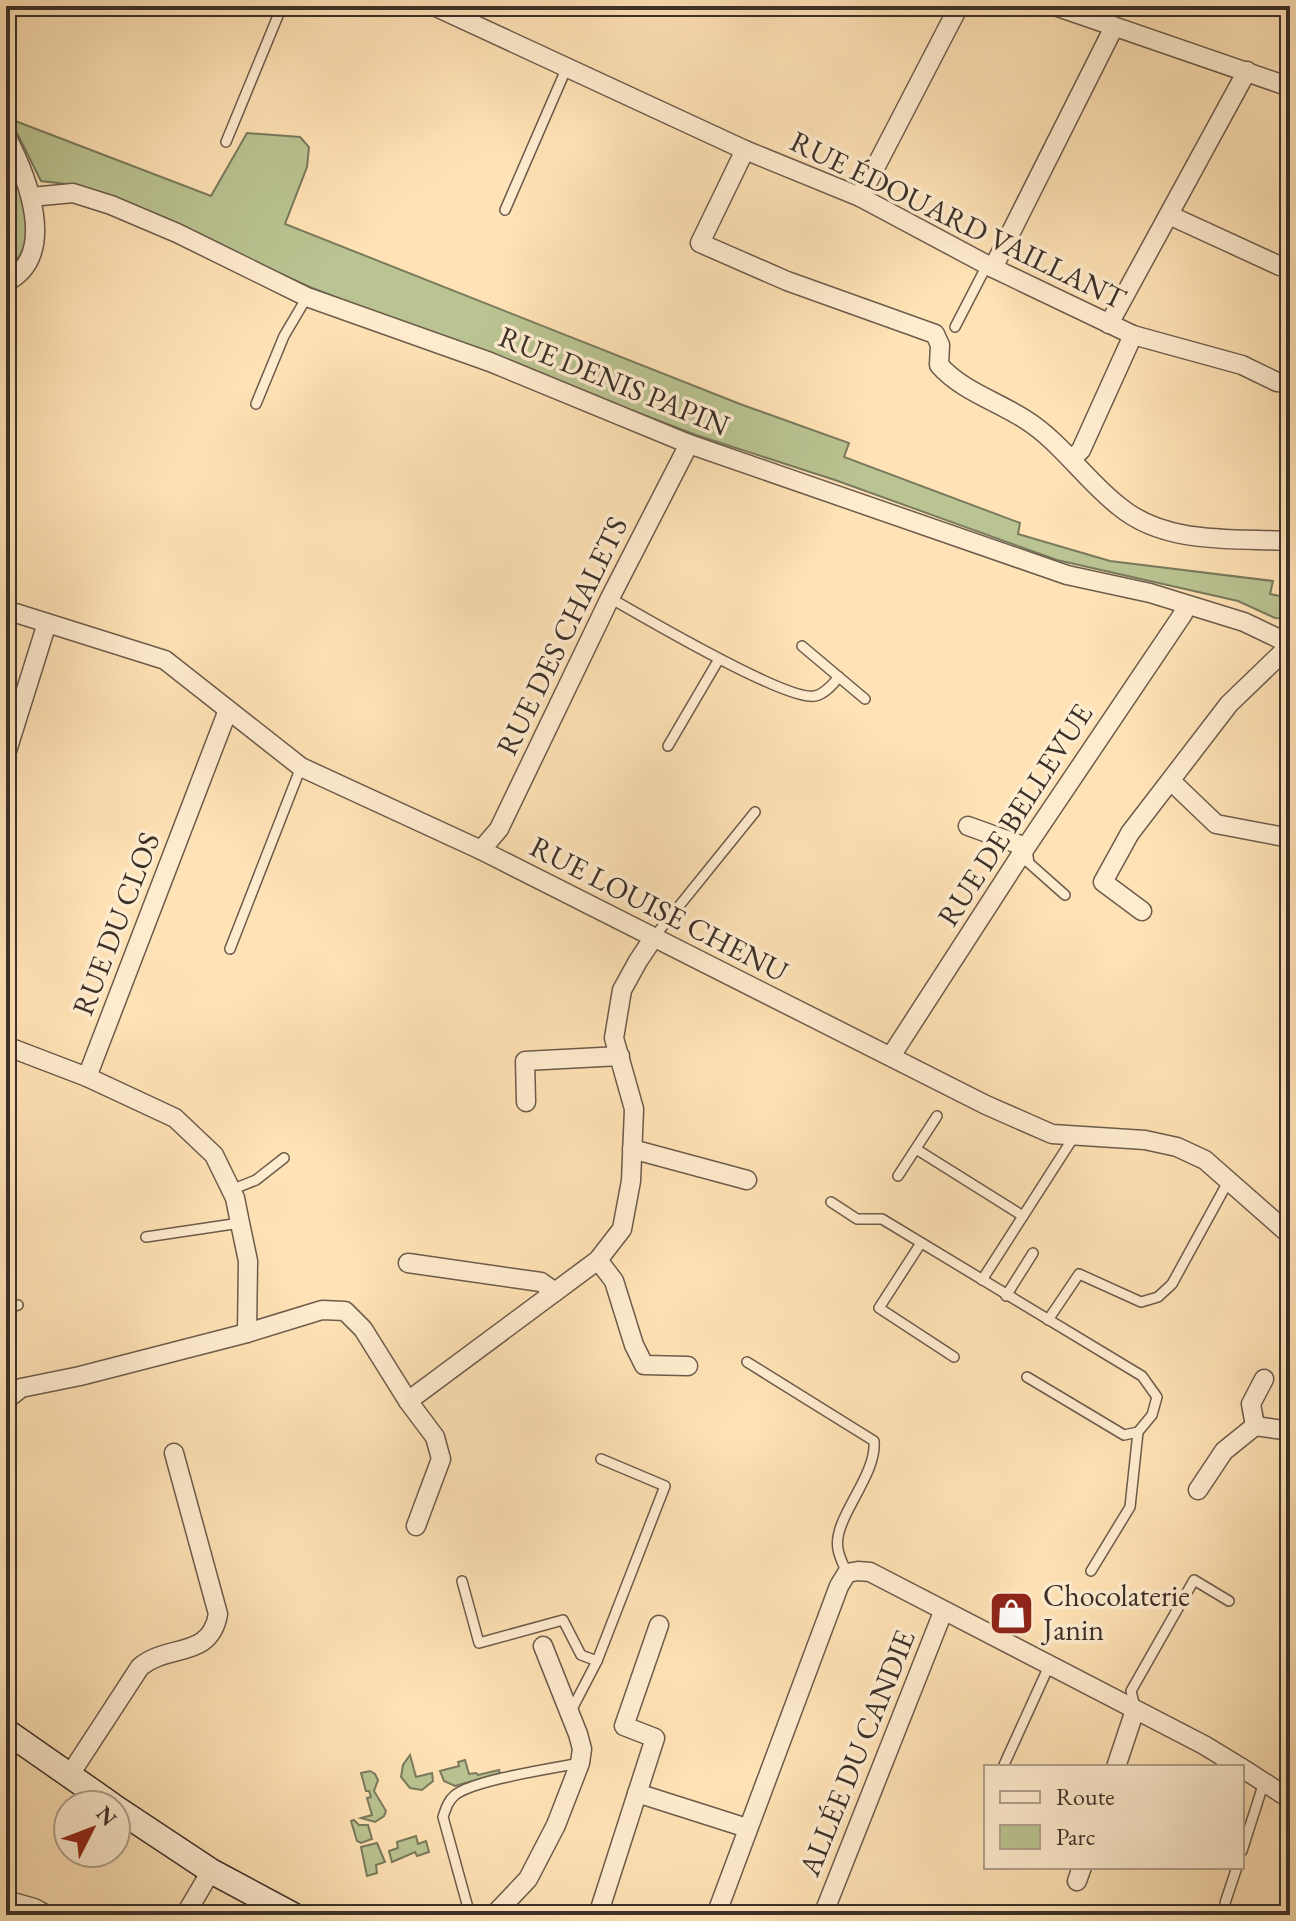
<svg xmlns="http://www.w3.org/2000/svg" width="1296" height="1921" viewBox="0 0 1296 1921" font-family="'EB Garamond',serif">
  <rect width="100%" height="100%" fill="#ffe2b5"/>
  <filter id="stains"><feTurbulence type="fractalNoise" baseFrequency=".0025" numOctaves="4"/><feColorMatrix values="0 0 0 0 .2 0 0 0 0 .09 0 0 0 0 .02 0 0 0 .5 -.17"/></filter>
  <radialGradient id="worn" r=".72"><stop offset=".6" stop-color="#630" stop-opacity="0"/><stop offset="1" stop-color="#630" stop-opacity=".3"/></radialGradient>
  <g fill="#bac492" stroke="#7a7a5e" stroke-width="2">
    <path d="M10,119L211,196L247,133L300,137L309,147L307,167L285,224L740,404L849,443L844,457L1020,523L1018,534L1110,561L1273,581L1270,594L1290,598V619L1275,618L1238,601L1057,560L835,480L696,435L312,288L97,192L66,184L41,181Z"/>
    <path d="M6,159C24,202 48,233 6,271Z"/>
    <path d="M410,1755L416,1777L432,1773L433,1781L422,1790L410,1788L401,1777L403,1765Z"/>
    <path d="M465,1760L469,1774L476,1773L478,1775L499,1770L500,1773L455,1786L444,1781L440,1771L459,1766L458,1762Z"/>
    <path d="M370,1771L375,1774L378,1780L374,1791L386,1811L384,1816L375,1822L361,1818L372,1815L367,1798L371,1797L369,1791H366L361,1773Z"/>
    <path d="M354,1820L359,1825H368L372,1839L361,1843L357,1841L351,1821Z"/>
    <path d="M416,1836L418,1844L426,1841L429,1852L417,1856L415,1852L392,1862L389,1851L398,1848L397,1842Z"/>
    <path d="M377,1843L385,1862L376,1865L377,1873L367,1876L361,1847Z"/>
  </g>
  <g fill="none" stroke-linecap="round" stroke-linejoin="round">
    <defs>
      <g id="service">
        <path d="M226,142L282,6"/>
        <path d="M505,210L567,67"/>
        <path d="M955,327L987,265"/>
        <path d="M256,404L284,336L307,297"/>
        <path d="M610,598C642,616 787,702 815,696C825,694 833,684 839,677"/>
        <path d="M802,646L865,699"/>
        <path d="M668,746L719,659"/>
        <path d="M1027,850L1029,863L1065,895"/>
        <path d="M654,937L755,812"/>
        <path d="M230,949L301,767"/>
        <path d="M916,1149L1023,1216"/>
        <path d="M898,1176L937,1116"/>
        <path d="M231,1190L256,1180L284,1158"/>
        <path d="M831,1202L857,1219H882L1142,1376L1157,1397L1152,1415L1138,1432L1124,1435L1027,1377"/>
        <path d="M146,1237L240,1223"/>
        <path d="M921,1243L879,1308L954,1357"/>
        <path d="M982,1280L1075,1135"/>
        <path d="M1006,1296L1033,1253"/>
        <path d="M6,1309L18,1305"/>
        <path d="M1048,1320L1079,1274L1141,1302L1158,1297L1172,1284L1229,1180"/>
        <path d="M747,1362L874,1441C877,1477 832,1519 838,1549C839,1557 844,1566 847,1573"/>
        <path d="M1091,1571L1130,1507L1138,1432"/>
        <path d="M462,1581L479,1643L563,1620L581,1655L597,1661L665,1486L601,1459"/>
        <path d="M1135,1707L1131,1691L1194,1580L1229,1601"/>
        <path d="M571,1711L597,1661"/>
        <path d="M1003,1767L1049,1666"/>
        <path d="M1242,1851L1264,1782"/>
        <path d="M1225,1903L1237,1867"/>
        <path d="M455,1915L468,1910"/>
        <path d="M470,1915L443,1817C446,1808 448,1801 455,1795C474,1780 554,1768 580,1763"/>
      </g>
      <g id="minor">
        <path d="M434,6L745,150L860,197L993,268L1133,335L1242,365L1277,382L1290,383"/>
        <path d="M1055,6L1290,87"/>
        <path d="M6,136C26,174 60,256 6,282"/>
        <path d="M745,150L700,243L787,281L935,334L940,345L939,365C962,391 997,401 1026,420C1062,443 1086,481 1120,507C1166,545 1234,538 1290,541"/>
        <path d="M31,197L73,193L111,205L177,233L307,297L490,362L689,444L1067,575L1150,593L1244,622L1290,644"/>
        <path d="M860,197L959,6"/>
        <path d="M1169,215L1280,266"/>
        <path d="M993,268L1114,27"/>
        <path d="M1109,324L1247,71"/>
        <path d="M1072,459L1081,450L1133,335"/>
        <path d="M6,610L165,660L301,767L481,850L986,1105L1052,1134L1145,1140L1177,1147L1205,1160L1290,1235"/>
        <path d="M6,754L47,623"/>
        <path d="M1171,781L1216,824L1290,838"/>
        <path d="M968,826L1026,847"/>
        <path d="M481,850L499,829L610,598L689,444"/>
        <path d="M1142,911L1103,882L1130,833L1229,704L1284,651L1288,643"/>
        <path d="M6,1046L87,1077L175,1118L214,1155L235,1198L240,1223L248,1261L247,1333"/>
        <path d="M891,1056L1026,847L1183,614L1184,604"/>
        <path d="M87,1077L228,710"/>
        <path d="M526,1102L525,1061L620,1056"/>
        <path d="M632,1149L747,1180"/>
        <path d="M598,1260L614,1281L634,1345L644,1365L688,1366"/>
        <path d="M408,1263L541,1282L555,1292"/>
        <path d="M6,1400L21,1388L80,1376L247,1333L322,1310L345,1311L363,1329L408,1401L435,1437L441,1459L416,1526"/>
        <path d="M408,1401L598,1260L622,1229L631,1181L634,1109L614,1038L622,990L638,961L654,937"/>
        <path d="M1255,1426L1290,1431"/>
        <path d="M1198,1490L1224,1451L1255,1426L1251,1404L1264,1379"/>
        <path d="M1116,1767L1135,1710"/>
        <path d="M1242,1768L1290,1799"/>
        <path d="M69,1776L140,1667C168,1643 210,1660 218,1614L174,1453"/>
        <path d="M637,1793L747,1828"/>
        <path d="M1077,1881L1082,1867"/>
        <path d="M6,1900L34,1908L47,1915"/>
        <path d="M185,1915L211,1871"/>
        <path d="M494,1915L528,1879L556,1825L580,1763L582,1749L578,1734L543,1646"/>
        <path d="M598,1915L655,1738L624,1726L659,1625"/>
        <path d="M716,1915L839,1586L847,1573L858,1571L870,1572L1204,1745L1240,1767"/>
        <path d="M823,1915L943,1612"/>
      </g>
      <g id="secondary">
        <path d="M6,1731L112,1805"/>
        <path d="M116,1808L211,1871L293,1915"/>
      </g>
    </defs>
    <use href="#service" stroke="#6c5c4c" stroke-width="12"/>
    <use href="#minor" stroke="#6c5c4c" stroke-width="21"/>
    <use href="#secondary" stroke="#3b3029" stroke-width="27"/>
    <use href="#service" stroke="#ffeccf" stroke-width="9"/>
    <use href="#minor" stroke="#ffeccf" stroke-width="18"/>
    <use href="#secondary" stroke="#ffeccf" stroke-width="24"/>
  </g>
  <defs>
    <symbol id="shop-square" viewBox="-11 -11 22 22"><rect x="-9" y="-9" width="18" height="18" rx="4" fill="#8f2418" stroke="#ffeccf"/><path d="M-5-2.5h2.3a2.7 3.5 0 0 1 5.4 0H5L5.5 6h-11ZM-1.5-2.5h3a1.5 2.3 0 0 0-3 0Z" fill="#fff"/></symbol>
  </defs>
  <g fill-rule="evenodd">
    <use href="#shop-square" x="986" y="1588" width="51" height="51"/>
  </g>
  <g text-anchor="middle" stroke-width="7" stroke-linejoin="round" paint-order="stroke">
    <g font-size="30" fill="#3b3029" stroke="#ffeccf">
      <text transform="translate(958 220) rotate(26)" y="10">RUE ÉDOUARD VAILLANT</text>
      <text transform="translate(614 381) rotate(22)" y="10">RUE DENIS PAPIN</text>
      <text transform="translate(562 636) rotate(-64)" y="10">RUE DES CHALETS</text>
      <text transform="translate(1015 815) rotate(-57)" y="10">RUE DE BELLEVUE</text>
      <text transform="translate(659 909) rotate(27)" y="10">RUE LOUISE CHENU</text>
      <text transform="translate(116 924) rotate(-69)" y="10">RUE DU CLOS</text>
      <text transform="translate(857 1753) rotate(-68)" y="10">ALLÉE DU CANDIE</text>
    </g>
    <g font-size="30" fill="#3b3029" stroke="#ffeccf" text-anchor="start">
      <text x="1043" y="1606">Chocolaterie<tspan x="1043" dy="34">Janin</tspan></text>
    </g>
  </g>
  <rect width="1296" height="1921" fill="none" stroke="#ffe2b5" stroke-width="32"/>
  <rect x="8" y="8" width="1280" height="1905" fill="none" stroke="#3b3029" stroke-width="4"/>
  <rect x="16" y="16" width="1264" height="1889" fill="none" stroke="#3b3029" stroke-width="2"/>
  <rect x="984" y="1765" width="260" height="104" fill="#ffeccf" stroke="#b1a18d" stroke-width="2"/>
  <rect x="1000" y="1791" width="40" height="12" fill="#ffeccf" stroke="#b1a18d" stroke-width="2"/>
  <text x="1056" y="1805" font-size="24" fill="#3b3029">Route</text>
  <rect x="1000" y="1825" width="40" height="24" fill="#bac492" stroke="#b1a18d" stroke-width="2"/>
  <text x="1056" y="1845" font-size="24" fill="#3b3029">Parc</text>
  <g transform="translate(92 1829) rotate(48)"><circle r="38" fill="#ffeccf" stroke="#b1a18d" stroke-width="2"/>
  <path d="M0-6L14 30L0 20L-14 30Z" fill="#8f2418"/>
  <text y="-12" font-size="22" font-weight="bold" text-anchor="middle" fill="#3b3029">N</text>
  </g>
  <rect width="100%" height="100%" filter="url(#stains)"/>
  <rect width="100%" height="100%" fill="url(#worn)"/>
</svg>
